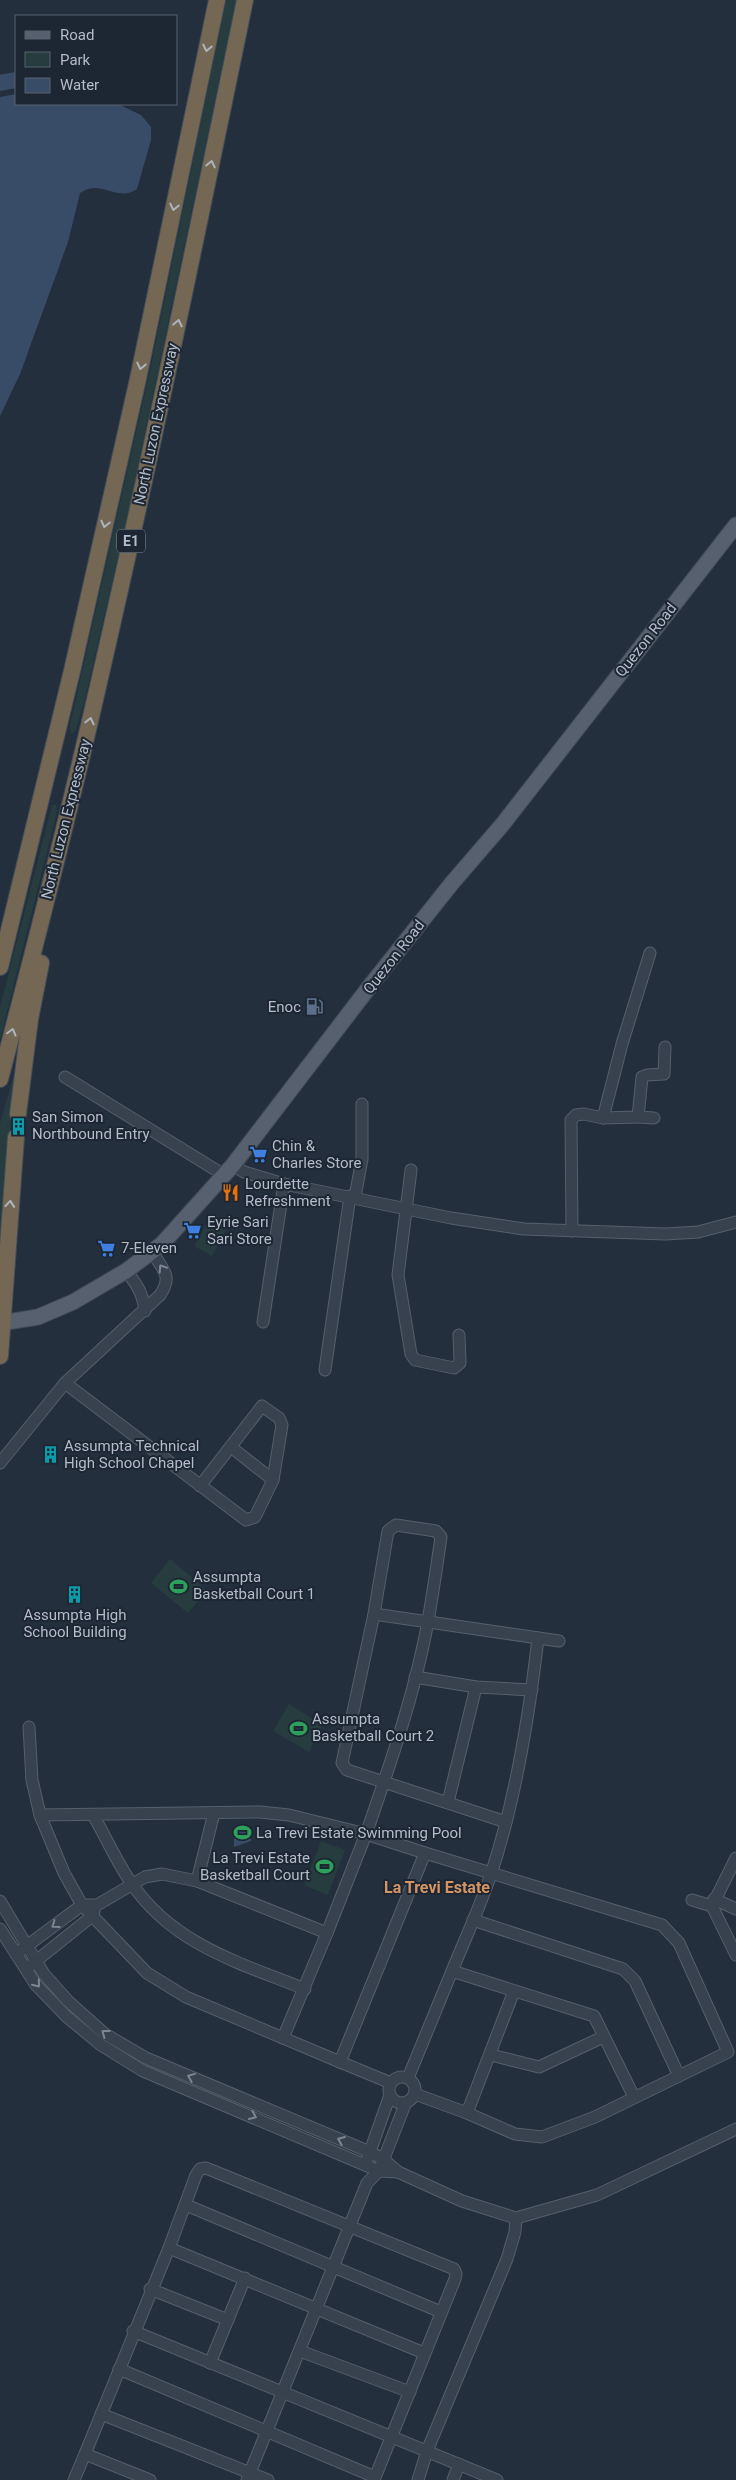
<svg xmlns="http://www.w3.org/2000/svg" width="736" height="2480" viewBox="0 0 736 2480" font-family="Roboto,sans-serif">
  <rect width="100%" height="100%" fill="#242f3e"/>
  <g fill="#263c3f">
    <path d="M226,0H236L127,518L84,703L76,730L71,734L70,725L151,366Z"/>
    <path d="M52,805H56L57,811L0,1040V1007Z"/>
    <path d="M16,1068L0,1234V1123Z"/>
    <path d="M212,1214L230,1223L212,1256L194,1246Z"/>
    <path d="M170,1559L207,1590L188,1613L151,1583Z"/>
    <path d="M289,1704L323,1725L309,1752L273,1731Z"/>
    <path d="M321,1841L345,1850L328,1895L304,1885Z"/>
  </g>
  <g fill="#394c67">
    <path d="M16,94V104H118L141,115L151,127V140L137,189C117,203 101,178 80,193L68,242L20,374L0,416V97Z"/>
    <path d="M250,1826L251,1841L234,1847V1827Z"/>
  </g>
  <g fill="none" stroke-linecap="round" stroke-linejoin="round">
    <path stroke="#394c67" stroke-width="16" d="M0,83L16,80"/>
    <defs>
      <g id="minor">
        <path d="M65,1077L224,1175"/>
        <path d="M638,1117L654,1118"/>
        <path d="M603,1118L622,1044L650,953"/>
        <path d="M233,1165L244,1172L284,1184L451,1218L524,1229L666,1234L698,1232L736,1222"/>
        <path d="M411,1170L398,1275L411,1354L415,1360L454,1368L460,1363L459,1335"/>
        <path d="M355,1197L362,1159V1104"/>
        <path d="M572,1231L571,1120L576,1115L584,1114L603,1118L638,1117L642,1077L647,1075L664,1074L665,1047"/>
        <path d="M126,1271C137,1284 143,1294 145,1311"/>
        <path d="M263,1322L284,1184"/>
        <path d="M325,1370L350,1196"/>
        <path d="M65,1383L246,1520L255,1517L273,1480L282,1425L279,1418L262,1406L200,1486"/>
        <path d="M231,1447L273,1480"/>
        <path d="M0,1463L65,1383L160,1295C173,1276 163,1270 152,1252"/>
        <path d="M374,1614L559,1641"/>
        <path d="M538,1638C529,1717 516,1799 491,1874C480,1907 465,1939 452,1971L594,2016L634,2097"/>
        <path d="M415,1677L476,1687L532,1690"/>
        <path d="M29,1727L32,1780L40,1815L64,1873L82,1905L147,1973L186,1997L340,2062"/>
        <path d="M448,1802L476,1687"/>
        <path d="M40,1815L260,1812L289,1815L366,1834C390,1765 415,1693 428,1621C433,1593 437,1565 441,1537L436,1531L396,1525L388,1531L374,1614L342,1763L347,1770L506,1822"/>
        <path d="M93,1815C106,1837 117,1863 132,1884C174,1945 240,1963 305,1989"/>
        <path d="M425,1853L662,1925L679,1943L728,2052L595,2117L542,2137L515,2134L467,2113L514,1991"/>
        <path d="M736,1858L712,1906L736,1955"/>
        <path d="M197,1881L214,1813"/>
        <path d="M714,1899L736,1909"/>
        <path d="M692,1900L712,1906"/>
        <path d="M0,1901L44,1974L68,2001L105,2034L146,2058L370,2152L383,2159L398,2172L462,2201L516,2218L597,2195L736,2129"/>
        <path d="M473,1920L623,1969L635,1981L679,2076"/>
        <path d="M0,1929L36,1985L67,2017L101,2045L143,2071L379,2171L398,2172"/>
        <path d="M16,1954L82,1905H97L145,1877L162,1874L197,1881L327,1933L366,1834L425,1853L340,2062L391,2083"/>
        <path d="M31,1965L91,1917L94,1911"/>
        <path d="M283,2038L327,1933"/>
        <path d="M491,2055L539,2067L603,2037"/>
        <circle cx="402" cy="2090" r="13"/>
        <path d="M408,2078L452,1971"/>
        <path d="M415,2094L467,2113"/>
        <path d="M367,2160L390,2095"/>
        <path d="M186,2205L441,2312"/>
        <path d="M169,2248L424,2353"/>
        <path d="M150,2289L228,2320"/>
        <path d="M133,2331L497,2480"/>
        <path d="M300,2351L410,2392"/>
        <path d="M210,2363L245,2278"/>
        <path d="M119,2369L375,2477"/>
        <path d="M101,2414L268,2480"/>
        <path d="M74,2480L85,2454"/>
        <path d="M150,2480L85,2454L169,2248L196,2175L200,2169L206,2168L454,2269L456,2274L455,2279L374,2480"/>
        <path d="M247,2480L367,2183L379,2171L406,2102"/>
        <path d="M418,2480L427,2451L507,2259L515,2232L516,2218"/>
        <path d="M453,2480L459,2464"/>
      </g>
      <path id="major" d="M0,1323L38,1317L73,1302L126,1271L162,1244L233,1165L370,986L452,883L502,825L736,525"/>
      <g id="highway">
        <path d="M0,967L72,671L138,379L217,0"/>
        <path d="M0,1079C36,943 71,806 102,669C153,447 199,223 245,0"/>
        <path d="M18,1114L30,1019L41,963"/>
        <path d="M0,1356L16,1137"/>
      </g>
    </defs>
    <use href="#minor" stroke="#565f6c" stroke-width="13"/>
    <use href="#major" stroke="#414a57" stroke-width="17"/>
    <use href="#highway" stroke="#434c59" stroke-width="18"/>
    <use href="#minor" stroke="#38414e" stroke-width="11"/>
    <use href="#major" stroke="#56606e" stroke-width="15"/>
    <use href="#highway" stroke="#746855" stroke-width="16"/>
  </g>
  <defs><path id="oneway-chevron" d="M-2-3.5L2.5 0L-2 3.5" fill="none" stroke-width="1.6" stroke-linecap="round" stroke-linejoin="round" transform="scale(1.25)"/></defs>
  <g stroke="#aeb4bd">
    <use href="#oneway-chevron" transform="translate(207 48) rotate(102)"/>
    <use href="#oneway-chevron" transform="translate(211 164) rotate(-78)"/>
    <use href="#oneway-chevron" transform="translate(174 207) rotate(102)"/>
    <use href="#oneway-chevron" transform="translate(178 323) rotate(-78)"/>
    <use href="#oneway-chevron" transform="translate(141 366) rotate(102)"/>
    <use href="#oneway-chevron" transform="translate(105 524) rotate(103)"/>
    <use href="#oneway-chevron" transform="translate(90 721) rotate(-77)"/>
    <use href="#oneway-chevron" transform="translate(12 1032) rotate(-75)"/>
    <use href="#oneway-chevron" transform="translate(10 1204) rotate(-85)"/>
  </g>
  <g stroke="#7c8592">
    <use href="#oneway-chevron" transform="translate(162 1268) rotate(-123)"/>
    <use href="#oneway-chevron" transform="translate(55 1925) rotate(144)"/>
    <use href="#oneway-chevron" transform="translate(37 1984) rotate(51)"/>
    <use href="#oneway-chevron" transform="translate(105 2033) rotate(-143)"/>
    <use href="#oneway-chevron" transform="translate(191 2077) rotate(-158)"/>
    <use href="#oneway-chevron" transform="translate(253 2116) rotate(23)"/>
    <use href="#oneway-chevron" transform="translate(341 2140) rotate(-157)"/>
  </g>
  <defs>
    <symbol id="fuel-bare" viewBox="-9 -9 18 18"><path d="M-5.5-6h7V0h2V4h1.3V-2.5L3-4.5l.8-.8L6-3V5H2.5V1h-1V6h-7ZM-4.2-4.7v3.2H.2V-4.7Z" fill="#5c6f8a" stroke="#1d2633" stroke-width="2.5" paint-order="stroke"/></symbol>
    <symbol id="building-bare" viewBox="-9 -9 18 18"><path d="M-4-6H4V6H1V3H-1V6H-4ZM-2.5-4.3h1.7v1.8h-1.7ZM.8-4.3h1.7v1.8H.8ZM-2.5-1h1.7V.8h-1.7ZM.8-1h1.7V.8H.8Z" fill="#0f9aa8" stroke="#1d2633" stroke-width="2.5" paint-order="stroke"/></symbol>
    <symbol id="supermarket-bare" viewBox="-9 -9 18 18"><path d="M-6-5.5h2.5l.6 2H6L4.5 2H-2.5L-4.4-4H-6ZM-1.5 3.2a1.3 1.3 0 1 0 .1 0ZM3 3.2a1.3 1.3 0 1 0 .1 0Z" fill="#3f7fe0" stroke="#1d2633" stroke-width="2.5" paint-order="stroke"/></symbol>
    <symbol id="restaurant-bare" viewBox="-9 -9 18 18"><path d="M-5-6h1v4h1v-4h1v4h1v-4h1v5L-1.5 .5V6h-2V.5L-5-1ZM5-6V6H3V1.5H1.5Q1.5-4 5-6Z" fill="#e8710a" stroke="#1d2633" stroke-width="2.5" paint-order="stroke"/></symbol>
    <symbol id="stadium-bare" viewBox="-9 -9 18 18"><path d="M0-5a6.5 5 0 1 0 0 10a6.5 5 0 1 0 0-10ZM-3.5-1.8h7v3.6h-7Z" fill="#2e9e5b" stroke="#1d2633" stroke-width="2.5" paint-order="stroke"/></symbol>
  </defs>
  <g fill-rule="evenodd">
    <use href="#fuel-bare" x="302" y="994" width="25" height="25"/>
    <use href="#building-bare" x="6" y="1114" width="25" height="25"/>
    <use href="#supermarket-bare" x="246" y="1142" width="25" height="25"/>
    <use href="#restaurant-bare" x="218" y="1180" width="25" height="25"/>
    <use href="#supermarket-bare" x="180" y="1218" width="25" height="25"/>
    <use href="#supermarket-bare" x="94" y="1236" width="25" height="25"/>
    <use href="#building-bare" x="38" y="1442" width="25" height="25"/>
    <use href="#stadium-bare" x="166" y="1574" width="25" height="25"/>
    <use href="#building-bare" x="62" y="1582" width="25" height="25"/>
    <use href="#stadium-bare" x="286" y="1716" width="25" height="25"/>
    <use href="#stadium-bare" x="230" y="1820" width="25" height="25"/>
    <use href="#stadium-bare" x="312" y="1854" width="25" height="25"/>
  </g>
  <g text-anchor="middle" stroke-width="4" stroke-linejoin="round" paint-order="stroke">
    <rect fill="#1d2633" stroke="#878f9c" stroke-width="1" x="117" y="529.5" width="28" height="23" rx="4"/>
    <g font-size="14" font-weight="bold" fill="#b4bcc9">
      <text x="131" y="546">E1</text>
    </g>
    <g font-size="15" fill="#b4bcc9" stroke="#1d2633">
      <text transform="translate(156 424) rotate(-78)" y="5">North Luzon Expressway</text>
      <text transform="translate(646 640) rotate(-52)" y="5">Quezon Road</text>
      <text transform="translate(66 819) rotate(-76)" y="5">North Luzon Expressway</text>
      <text transform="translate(394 957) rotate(-52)" y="5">Quezon Road</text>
    </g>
    <g font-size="15" fill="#b4bcc9" stroke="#1d2633" text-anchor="start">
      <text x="301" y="1012" text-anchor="end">Enoc</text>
      <text x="32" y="1122">San Simon<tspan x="32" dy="17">Northbound Entry</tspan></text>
      <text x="272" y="1151">Chin &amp;<tspan x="272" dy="17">Charles Store</tspan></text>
      <text x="245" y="1189">Lourdette<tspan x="245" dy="17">Refreshment</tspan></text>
      <text x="207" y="1227">Eyrie Sari<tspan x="207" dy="17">Sari Store</tspan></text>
      <text x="121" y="1253">7-Eleven</text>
      <text x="64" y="1451">Assumpta Technical<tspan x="64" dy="17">High School Chapel</tspan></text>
      <text x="193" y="1582">Assumpta<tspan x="193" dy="17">Basketball Court 1</tspan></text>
      <text x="75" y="1620" text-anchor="middle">Assumpta High<tspan x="75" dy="17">School Building</tspan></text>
      <text x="312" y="1724">Assumpta<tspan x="312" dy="17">Basketball Court 2</tspan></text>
      <text x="256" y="1838">La Trevi Estate Swimming Pool</text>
      <text x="310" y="1863" text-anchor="end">La Trevi Estate<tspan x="310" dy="17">Basketball Court</tspan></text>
    </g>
    <g font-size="16" font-weight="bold" fill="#d59563" stroke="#1d2633">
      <text x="437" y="1893">La Trevi Estate</text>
    </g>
  </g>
  <rect x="15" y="15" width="162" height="90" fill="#1d2633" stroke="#59626f"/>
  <rect x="25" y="31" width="25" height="8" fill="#56606e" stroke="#59626f"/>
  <text x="60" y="40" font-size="15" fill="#b4bcc9">Road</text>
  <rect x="25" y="52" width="25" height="15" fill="#263c3f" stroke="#59626f"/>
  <text x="60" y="65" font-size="15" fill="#b4bcc9">Park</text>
  <rect x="25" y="78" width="25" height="15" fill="#394c67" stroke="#59626f"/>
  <text x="60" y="90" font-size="15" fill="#b4bcc9">Water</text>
</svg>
